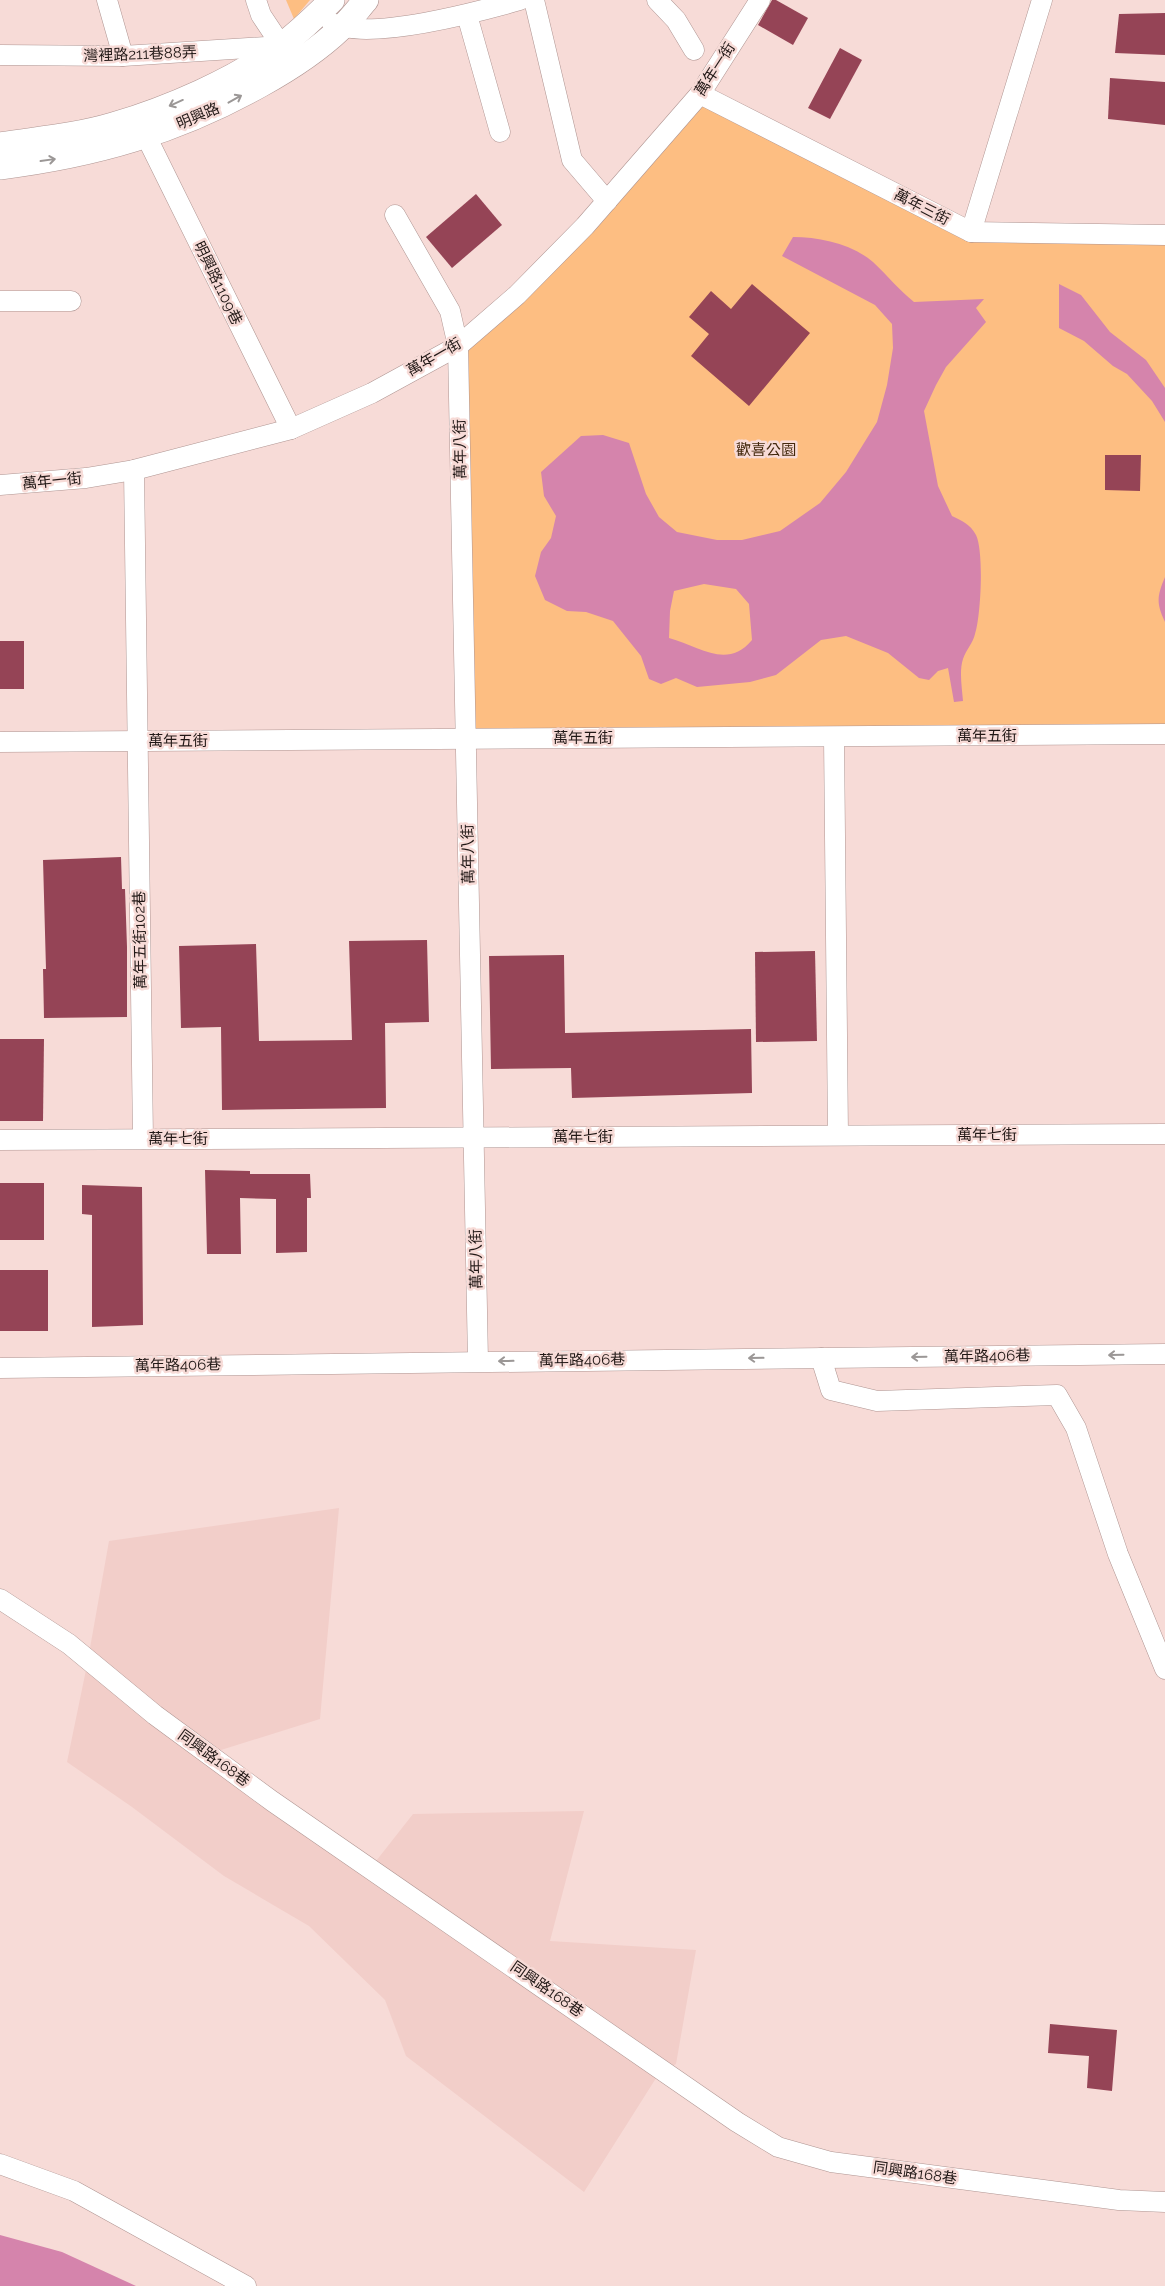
<svg xmlns="http://www.w3.org/2000/svg" width="1165" height="2286" viewBox="0 0 1165 2286" font-family="Raleway,'Noto Sans TC',sans-serif">
  <rect width="100%" height="100%" fill="#f7dbd7"/>
  <path fill="#f2cec9" d="M339,1508L320,1719L205,1755L369,1870L413,1814L584,1811L550,1941L696,1950L676,2064L658,2075L584,2192L406,2056L385,2000L309,1926L224,1876L132,1807L67,1762L87,1665L109,1541Z"/>
  <g fill="#fdbe82">
    <path d="M286,0H310L294,19Z"/>
    <path d="M700,94L971,232L1165,227V734L466,739L458,346Z"/>
  </g>
  <g fill="#d584ac" fill-rule="evenodd">
    <path d="M793,237C820,237 852,244 873,262C887,275 899,290 914,302L984,299L976,308L986,322L946,367L936,385L924,411L938,486L952,516C962,521 970,524 976,535C984,551 981,616 975,634C973,643 966,650 963,659C959,671 962,688 963,701L954,702L948,668L938,671L929,680L919,678L888,653L846,636L821,640L776,675L750,682L697,687L676,678L661,684L649,679L641,656L613,621L586,612L567,611L545,600L535,576L541,552L551,538L556,516L544,496L541,472L581,436L603,435L629,443L646,494L659,517L677,532L717,540H742L780,531L820,503L846,472L877,422L887,385L893,348L892,324L875,305L782,256ZM704,584L736,589L749,604L752,640C727,670 699,646 669,638L670,611L674,591Z"/>
    <path d="M1059,284L1081,295L1110,332L1146,360L1165,388V422L1152,401L1127,374L1113,366L1084,341L1059,328Z"/>
    <path d="M1165,577V622C1156,603 1157,596 1165,577Z"/>
    <path d="M0,2235L62,2252L136,2286H0Z"/>
  </g>
  <g fill="#954456">
    <path d="M772,0H776L808,18L793,45L758,25Z"/>
    <path d="M1165,13V55L1115,53L1119,14Z"/>
    <path d="M840,48L862,60L830,119L808,108Z"/>
    <path d="M1110,78L1165,82V125L1108,119Z"/>
    <path d="M476,194L502,225L452,268L426,237Z"/>
    <path d="M752,284L810,333L749,406L691,356L709,334L689,317L711,291L731,309Z"/>
    <path d="M1105,455H1141L1140,491L1105,490Z"/>
    <rect x="0" y="641" width="24" height="48"/>
    <path d="M121,857L122,889H125L127,947V1017L44,1018L43,969H46L43,860Z"/>
    <path d="M427,940L429,1022L385,1023L386,1108L222,1110L221,1027L181,1028L179,946L256,944L259,1041L352,1040L349,941Z"/>
    <path d="M815,951L817,1041L756,1042L755,952Z"/>
    <path d="M564,955L565,1033L751,1029L752,1093L572,1098L571,1068L491,1069L489,956Z"/>
    <path d="M0,1039H44L43,1121H0Z"/>
    <path d="M205,1170L250,1171V1174H310L311,1198H307V1252L276,1253V1199L240,1198L241,1254H207Z"/>
    <rect x="0" y="1183" width="44" height="57"/>
    <path d="M82,1185L142,1187L143,1325L92,1327V1215L82,1214Z"/>
    <rect x="0" y="1270" width="48" height="61"/>
    <path d="M1050,2024L1117,2030L1112,2091L1087,2088L1089,2056L1048,2053Z"/>
  </g>
  <g fill="none" stroke-linecap="round" stroke-linejoin="round">
    <defs>
      <g id="minor">
        <path d="M107,0L123,56"/>
        <path d="M256,0L261,15L287,54"/>
        <path d="M534,0L572,160L607,201"/>
        <path d="M657,0L676,20L694,50"/>
        <path d="M467,15L500,132"/>
        <path d="M332,23C368,42 481,11 520,0"/>
        <path d="M0,55L123,56L281,46"/>
        <path d="M700,94L971,232L1165,235"/>
        <path d="M146,136L291,429"/>
        <path d="M395,215L450,311L458,346L478,1361"/>
        <path d="M971,232L1042,0"/>
        <path d="M0,301H71"/>
        <path d="M134,470L143,1139"/>
        <path d="M0,485L86,478L134,470L291,429L372,393L458,346L517,295L585,226L700,94L760,0"/>
        <path d="M834,737L838,1135"/>
        <path d="M0,742L1165,734"/>
        <path d="M0,1140L1165,1134"/>
        <path d="M821,1358L831,1390L877,1401L1057,1395L1076,1428L1118,1554L1165,1669"/>
        <path d="M0,1368L1165,1354"/>
        <path d="M0,1599L69,1644L155,1715L272,1801L737,2122L778,2147L831,2162L1119,2200L1165,2202"/>
        <path d="M0,2164L74,2191L246,2286"/>
      </g>
      <g id="major">
        <path d="M0,145C38,139 76,136 113,125C168,109 235,80 281,46C299,32 316,16 332,0"/>
        <path d="M0,167C95,155 176,132 260,85C289,69 316,52 341,28C350,20 358,9 366,0"/>
      </g>
    </defs>
    <use href="#minor" stroke="#af9592" stroke-width="21"/>
    <use href="#major" stroke="#af9592" stroke-width="26"/>
    <use href="#minor" stroke="#fff" stroke-width="20"/>
    <use href="#major" stroke="#fff" stroke-width="25"/>
  </g>
  <defs><path id="oneway-shaft" d="M-6 0H5M1.5-3L5.5 0L1.5 3" fill="none" stroke-width="1.6" stroke-linecap="round" stroke-linejoin="round" transform="scale(1.25)"/></defs>
  <g stroke="#9b9796">
    <use href="#oneway-shaft" transform="translate(235 99) rotate(-29)"/>
    <use href="#oneway-shaft" transform="translate(176 103) rotate(156)"/>
    <use href="#oneway-shaft" transform="translate(48 160) rotate(-8)"/>
    <use href="#oneway-shaft" transform="translate(1116 1355) rotate(179)"/>
    <use href="#oneway-shaft" transform="translate(919 1357) rotate(179)"/>
    <use href="#oneway-shaft" transform="translate(756 1358) rotate(179)"/>
    <use href="#oneway-shaft" transform="translate(506 1361) rotate(179)"/>
  </g>
  <g text-anchor="middle" stroke-width="5" stroke-linejoin="round" paint-order="stroke">
    <g font-size="15" fill="#211816" stroke="#f7dbd7">
      <text transform="translate(140 54) rotate(-2)" y="5">灣裡路211巷88弄</text>
      <text transform="translate(715 69) rotate(-57)" y="5">萬年一街</text>
      <text transform="translate(198 116) rotate(-23)" y="5">明興路</text>
      <text transform="translate(922 207) rotate(27)" y="5">萬年三街</text>
      <text transform="translate(218 283) rotate(64)" y="5">明興路1109巷</text>
      <text transform="translate(434 357) rotate(-30)" y="5">萬年一街</text>
      <text transform="translate(460 449) rotate(-91)" y="5">萬年八街</text>
      <text transform="translate(52 481) rotate(-6)" y="5">萬年一街</text>
      <text x="987" y="741">萬年五街</text>
      <text x="583" y="743">萬年五街</text>
      <text x="178" y="746">萬年五街</text>
      <text transform="translate(468 854) rotate(-91)" y="5">萬年八街</text>
      <text transform="translate(140 940) rotate(-91)" y="5">萬年五街102巷</text>
      <text x="987" y="1140">萬年七街</text>
      <text x="583" y="1142">萬年七街</text>
      <text x="178" y="1144">萬年七街</text>
      <text transform="translate(476 1259) rotate(-91)" y="5">萬年八街</text>
      <text transform="translate(987 1356) rotate(-1)" y="5">萬年路406巷</text>
      <text transform="translate(582 1360) rotate(-1)" y="5">萬年路406巷</text>
      <text transform="translate(178 1365) rotate(-1)" y="5">萬年路406巷</text>
      <text transform="translate(214 1758) rotate(36)" y="5">同興路168巷</text>
      <text transform="translate(547 1989) rotate(35)" y="5">同興路168巷</text>
      <text transform="translate(915 2173) rotate(8)" y="5">同興路168巷</text>
    </g>
    <g font-size="15" fill="#43280d" stroke="#f7dbd7">
      <text x="766" y="455">歡喜公園</text>
    </g>
  </g>
</svg>
